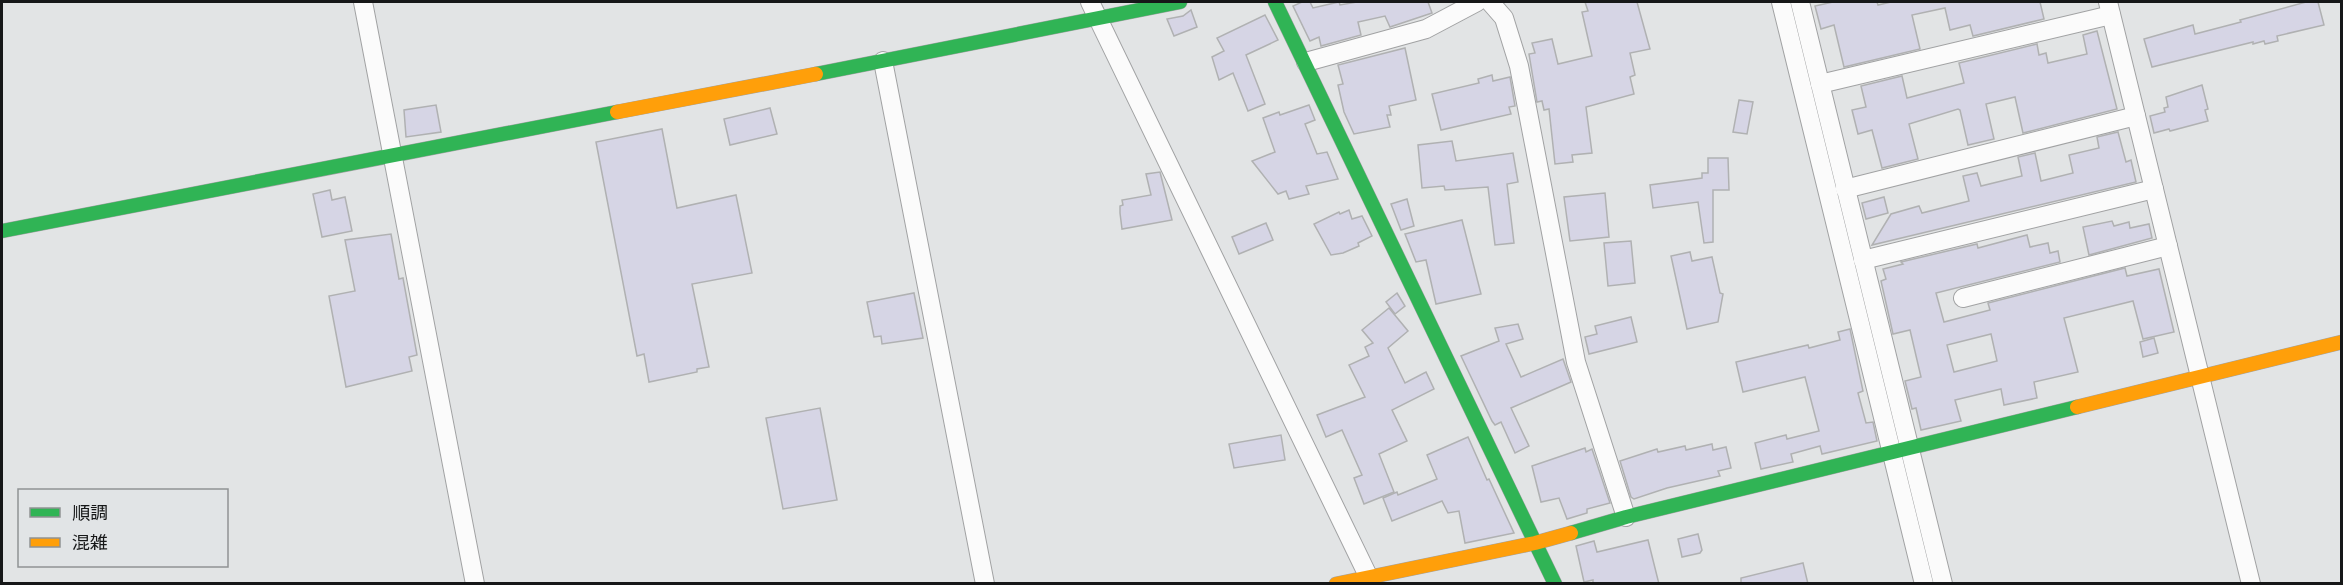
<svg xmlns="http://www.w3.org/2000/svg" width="2343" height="585" viewBox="0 0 2343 585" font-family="'PT Sans','Noto Sans JP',sans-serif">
  <rect width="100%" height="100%" fill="#e2e4e5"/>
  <g fill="#d6d5e5" stroke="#b0b1b2" stroke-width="1.5" fill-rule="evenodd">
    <path d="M1302,2H1310L1313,8L1339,2L1340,5L1357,2H1428L1432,13L1390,27L1385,16L1358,22L1361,35L1321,46L1319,37L1310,41L1293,6Z"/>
    <path d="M1585,2H1637L1650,49L1630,53L1635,75L1630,77L1634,94L1586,107L1592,153L1572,155L1573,162L1555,164L1549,109L1544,110L1542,101L1537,102L1529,54L1535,53L1532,43L1552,39L1558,64L1592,56L1582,12L1588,11Z"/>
    <path d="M1833,2H1877L1878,5L1891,2H2040L2044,19L1973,36L1970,25L1950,30L1945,8L1912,15L1920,49L1844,67L1834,25L1821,29L1815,6Z"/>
    <path d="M2306,2H2318L2324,25L2277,36L2278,41L2265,44L2264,41L2253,44V42L2152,67L2144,39L2193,25L2195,34L2241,22L2240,20Z"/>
    <path d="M1191,10L1197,27L1174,36L1167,19L1183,16Z"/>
    <path d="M1265,15L1278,40L1246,55L1265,104L1248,111L1233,73L1219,80L1212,57L1224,51L1217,38Z"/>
    <path d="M2097,31L2117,109L2023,133L2015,97L1986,104L1994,139L1968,145L1960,110L1958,109L1909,124L1918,159L1882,168L1872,130L1858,134L1852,110L1866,107L1861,86L1902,76L1907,98L1964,83L1959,63L2037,44L2039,55L2046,53L2048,63L2087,54L2083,35Z"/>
    <path d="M1405,48L1416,100L1389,106L1391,115H1387L1390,127L1354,134L1344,112L1338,85L1343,84L1338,65Z"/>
    <path d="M1492,75L1493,81L1510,77L1515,106L1509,107L1511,114L1441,130L1432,94L1479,83L1478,79Z"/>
    <path d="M2202,85L2208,109L2205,110L2208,121L2170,131L2169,129L2154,133L2150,116L2165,112L2164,108L2168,107L2166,97Z"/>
    <path d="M1739,100L1753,102L1747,134L1733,132Z"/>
    <path d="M436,105L441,132L406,137L404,110Z"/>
    <path d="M1309,105L1315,120L1305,124L1317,154L1327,152L1338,179L1306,186L1309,194L1289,199L1286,191L1278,194L1252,161L1275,152L1263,118L1279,112L1280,115Z"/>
    <path d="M770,108L777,134L730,145L724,119Z"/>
    <path d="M662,129L677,208L736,195L752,273L692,284L709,367L697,369V372L649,382L644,354L637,356L596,142Z"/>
    <path d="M2118,132L2126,162L2131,160L2136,182L1872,245L1891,214L1919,206L1922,213L1969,201L1963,176L1977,173L1981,186L2022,176L2018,157L2035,153L2041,181L2073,173L2069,155L2099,148L2097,137Z"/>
    <path d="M1452,141L1456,161L1513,153L1518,182L1507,184L1514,243L1495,245L1488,187L1445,190L1444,186L1422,188L1418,145Z"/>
    <path d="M1708,158H1728L1729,190H1713V242L1704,243L1698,202L1653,208L1650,185L1702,178V173H1708Z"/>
    <path d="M1160,172L1172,220L1122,229L1120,213V206L1123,205L1122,200L1151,195L1146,174Z"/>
    <path d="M330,190L332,200L345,197L352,231L322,237L313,194Z"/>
    <path d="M1605,193L1609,237L1570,241L1564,197Z"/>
    <path d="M1884,197L1888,213L1866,219L1862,203Z"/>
    <path d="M1407,199L1414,226L1401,230L1391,204Z"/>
    <path d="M1349,210L1352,219L1362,216L1372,236L1358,243L1359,246L1343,253L1331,255L1314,224L1339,212L1340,214Z"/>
    <path d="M1462,220L1481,294L1436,304L1426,260L1416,262L1405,234Z"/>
    <path d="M2112,221L2114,226L2129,222L2130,228L2149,224L2152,238L2089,255L2083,227Z"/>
    <path d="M1266,223L1273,240L1239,254L1232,237Z"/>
    <path d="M391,234L399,279L403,278L417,355L409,357L412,371L346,387L329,296L355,291L345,240Z"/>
    <path d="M2027,235L2030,247L2048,243L2050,253L2058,251L2060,262L1936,293L1944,322L1990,310L1988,303L2125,268L2127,276L2159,269L2174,332L2143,339L2133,301L2064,318L2078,372L2034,382L2037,398L2004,405L2001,389L1955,400L1961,421L1921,430L1916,408L1912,409L1905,381L1921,377L1910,330L1893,334L1881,281L1886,279L1883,269L1903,264L1901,262L1977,244L1978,248ZM1991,334L1997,361L1954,372L1947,345Z"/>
    <path d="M1631,241L1635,283L1608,286L1604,243Z"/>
    <path d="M1690,252L1692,261L1712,257L1720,293L1723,294L1718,322L1687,329L1671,256Z"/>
    <path d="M914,293L923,338L882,344L881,336L874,337L867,302Z"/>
    <path d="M1397,293L1405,306L1395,314L1386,302Z"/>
    <path d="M1389,308L1408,331L1388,348L1405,383L1426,372L1434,389L1392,410L1407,441L1379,454L1394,492L1364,504L1354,478L1362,475L1342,430L1326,437L1317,415L1365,397L1349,365L1369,356L1365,347L1373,343L1362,330Z"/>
    <path d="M1631,317L1637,342L1589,354L1585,337L1597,334L1595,326Z"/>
    <path d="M1518,324L1523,339L1506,344L1521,377L1563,359L1571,382L1511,408L1529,446L1515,453L1501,422L1495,425L1492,421L1461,356L1499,341L1495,328Z"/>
    <path d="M1850,329L1863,391L1858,393L1866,423L1873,422L1877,441L1822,454L1820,446L1791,454L1793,462L1761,469L1755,443L1786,435L1787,439L1819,431L1805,377L1743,392L1736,362L1808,345L1809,348L1840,340L1838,332Z"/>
    <path d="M2154,338L2158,353L2143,357L2140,342Z"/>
    <path d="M820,408L837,500L783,509L766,418Z"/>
    <path d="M1281,435L1285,460L1234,468L1229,444Z"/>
    <path d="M1468,437L1487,480L1489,479L1514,533L1465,543L1459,511L1448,513L1442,501L1392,521L1383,498L1397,492L1398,495L1437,479L1427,455Z"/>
    <path d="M1712,444L1713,450L1726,447L1731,468L1718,471L1720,476L1667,488L1634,499L1631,497L1620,461L1657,449L1658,452L1685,446L1686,450Z"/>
    <path d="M1585,448L1586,452L1592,449L1610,503L1587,509V513L1567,519L1559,498L1541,502L1532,466Z"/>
    <path d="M1698,534L1702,550L1700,553L1682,557L1678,539Z"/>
    <path d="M1648,540L1659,584H1593V580L1584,582L1576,546L1594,541L1597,552Z"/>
    <path d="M1803,563L1808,584H1741V578Z"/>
  </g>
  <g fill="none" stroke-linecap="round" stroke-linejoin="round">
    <defs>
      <g id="street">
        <path d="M363,2L475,584"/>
        <path d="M1090,2L1372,584"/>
        <path d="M1490,2L1504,18L1519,66L1576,362L1626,517"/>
        <path d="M1781,2L1924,584"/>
        <path d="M1800,2L1943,584"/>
        <path d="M2108,2L2251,584"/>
        <path d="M883,61L985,584"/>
        <path d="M1306,62L1426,29L1477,2"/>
        <path d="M1820,84L2111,15"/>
        <path d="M1845,189L2136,116"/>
        <path d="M1863,260L2154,189"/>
        <path d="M1963,298L2168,246"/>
      </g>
      <g id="fast">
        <path d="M1275,2L1555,584"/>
        <path d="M816,74L1180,2"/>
        <path d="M2,231L617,112"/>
        <path d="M1571,533L1626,517L2077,407"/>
      </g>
      <g id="slow">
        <path d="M617,112L816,74"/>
        <path d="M2077,407L2342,342"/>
        <path d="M1336,584L1535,543L1571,533"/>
      </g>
    </defs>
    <use href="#street" stroke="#a1a2a3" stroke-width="20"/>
    <use href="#fast" stroke="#a1a2a3" stroke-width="15"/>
    <use href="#slow" stroke="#a1a2a3" stroke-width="15"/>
    <use href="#street" stroke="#fbfbfb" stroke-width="18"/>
    <use href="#fast" stroke="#30b455" stroke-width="14"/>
    <use href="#slow" stroke="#ff9f0a" stroke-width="14"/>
  </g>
  <rect width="2343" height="585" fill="none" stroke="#161718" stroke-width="6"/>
  <rect x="18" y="489" width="210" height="78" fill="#e1e4e6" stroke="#909294" stroke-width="1.5"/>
  <rect x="30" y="508" width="30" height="9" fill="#30b455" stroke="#909294" stroke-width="1.5"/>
  <text x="72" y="519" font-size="18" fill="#161718">順調</text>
  <rect x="30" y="538" width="30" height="9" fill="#ff9f0a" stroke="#909294" stroke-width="1.5"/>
  <text x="72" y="549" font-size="18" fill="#161718">混雑</text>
</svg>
